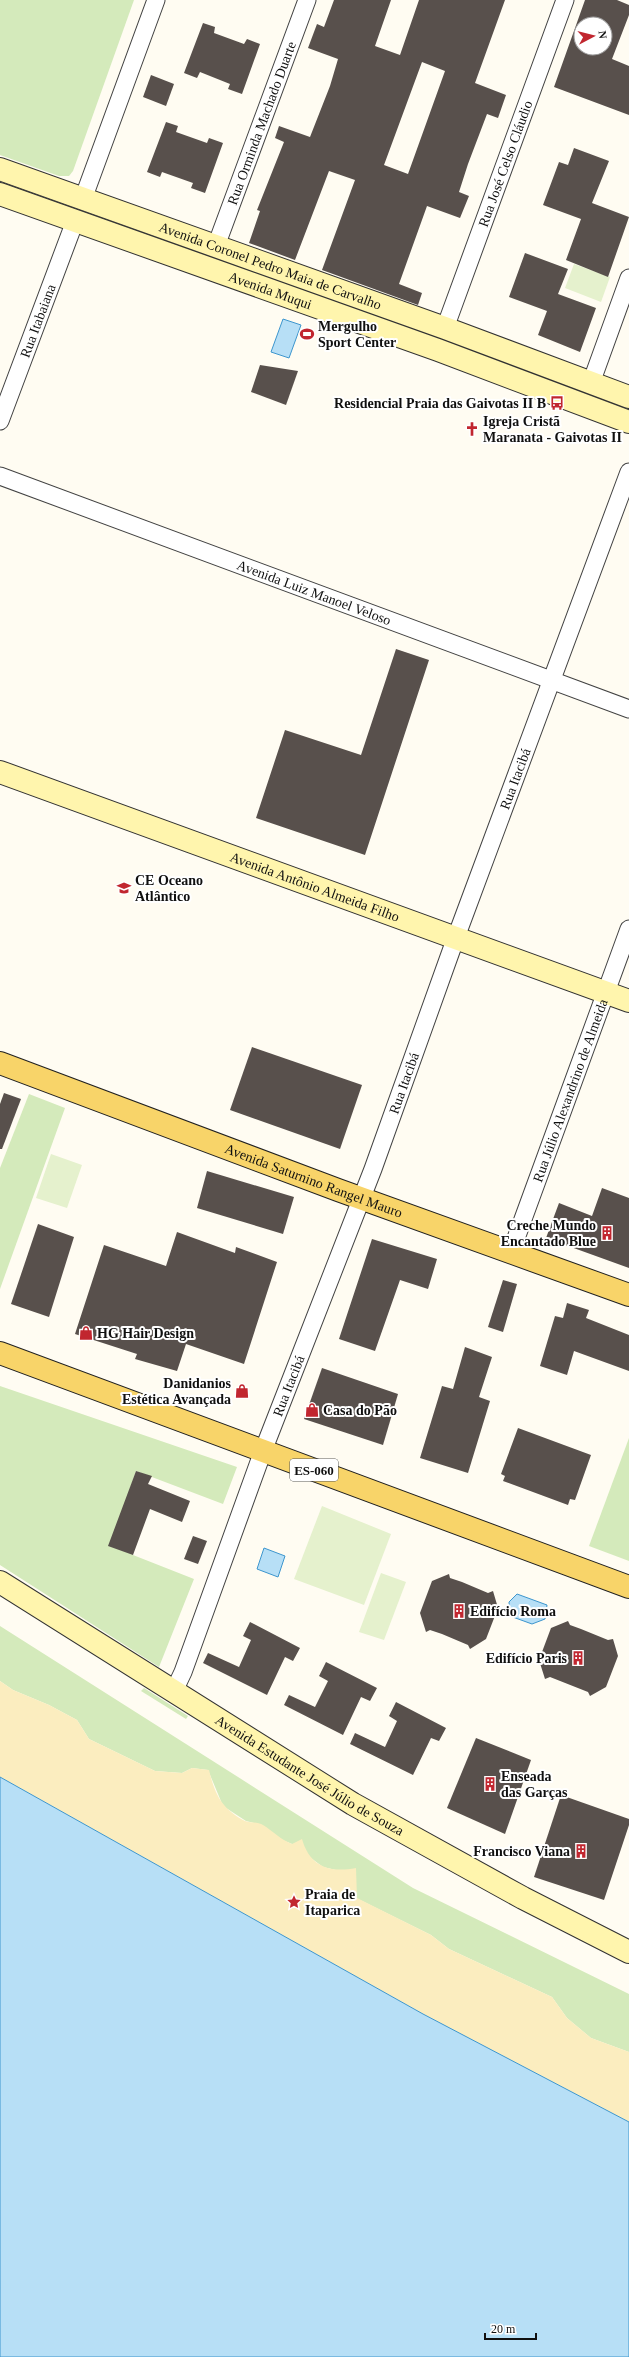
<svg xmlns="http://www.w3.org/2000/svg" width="629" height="2357" viewBox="0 0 629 2357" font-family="Georgia,serif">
  <rect width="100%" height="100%" fill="#fffcf2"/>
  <g fill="#d4eabb">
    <path d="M0,0H134L73,171L69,176H59L0,155Z"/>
    <path d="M236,262L417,327L415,332L234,267Z"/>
    <path d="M459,342L629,407L627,412L457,347Z"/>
    <path d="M29,1094L65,1108L0,1289V1168Z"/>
    <path d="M0,1386L237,1467L223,1504L136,1471L129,1491L133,1555L194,1579L159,1667L0,1565Z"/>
    <path d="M629,1438V1561L589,1546Z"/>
    <path d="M0,1626L413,1888L629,1994V2052L591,2038L567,2018L552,1997L449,1949L431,1935L356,1898L340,1871L323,1867L292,1844L280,1839L262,1825L246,1821L223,1806L208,1770L192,1768L182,1773L155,1771L89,1739L77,1720L49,1705L13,1690L0,1681Z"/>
    <path d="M144,1688L188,1716L186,1719L141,1691Z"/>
  </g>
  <path fill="#fbedbf" d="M0,1681L13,1690L49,1705L77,1720L89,1739L155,1771L182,1773L192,1768L209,1770C215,1795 222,1809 245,1821C251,1823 258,1822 263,1825C274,1832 280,1839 292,1844L302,1839C310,1867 330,1873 356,1868L357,1898L431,1935L449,1949L552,1997L567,2018L591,2038L629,2052V2122L423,2014L0,1777Z"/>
  <g fill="#e5f1cd">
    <path d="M574,264L610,277L601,302L565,288Z"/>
    <path d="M51,1154L82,1165L67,1208L36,1198Z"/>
    <path d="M322,1506L391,1534L364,1605L294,1579Z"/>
    <path d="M381,1573L406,1582L384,1640L359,1632Z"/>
  </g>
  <g fill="#b7dff6" stroke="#3d96ce">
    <path d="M283,319L301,325L289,358L271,352Z"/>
    <path d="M264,1548L285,1556L278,1577L257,1569Z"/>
    <path d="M517,1594L547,1605L545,1619L532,1624L510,1616L509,1602Z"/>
    <path d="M0,1777L423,2014L629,2122V2357H0Z"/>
  </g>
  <g fill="#58504c" fill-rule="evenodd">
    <path d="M334,0H391L375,46L400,55L419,0H505L475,83L506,95L498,118L487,114L468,164L459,192L469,196L460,218L427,206L399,284L422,293L418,305L322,270L355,180L329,171L295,260L249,243L260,211L257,210L284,142L275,138L279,126L310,137L330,86L338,59L308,48L317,24L324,27ZM422,62L445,71L408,174L384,165Z"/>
    <path d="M585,0H617L629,5V15L612,59L629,66V115L554,87ZM581,24H605V48H581Z"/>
    <path d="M203,23L215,27L214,33L244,44L247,39L260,44L242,94L228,89L230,84L200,72L197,78L184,73Z"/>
    <path d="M151,75L174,84L166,106L143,97Z"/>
    <path d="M166,122L178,126L176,132L207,143L209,138L223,143L205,193L191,188L193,183L162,172L160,177L147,172Z"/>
    <path d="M574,148L609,161L592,203L629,217L608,277L566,260L581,219L543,205L559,162L568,165Z"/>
    <path d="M525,253L568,269L558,294L596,308L580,352L538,335L547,311L509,297Z"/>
    <path d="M260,365L298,371L286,405L251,392Z"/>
    <path d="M396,649L429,660L365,855L256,818L285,730L361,755Z"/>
    <path d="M252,1047L362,1085L340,1149L230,1110Z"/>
    <path d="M4,1093L21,1099L2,1149H0V1104Z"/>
    <path d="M207,1171L294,1197L283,1234L197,1208Z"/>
    <path d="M602,1188L629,1198V1268L546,1238L559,1203L592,1216Z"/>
    <path d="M38,1224L74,1237L49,1317L11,1304Z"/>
    <path d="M177,1232L235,1253L236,1247L277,1262L244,1364L186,1344L177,1371L135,1359L137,1354L75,1334L104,1245L166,1266Z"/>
    <path d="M372,1239L437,1259L428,1289L400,1280L375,1351L339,1339Z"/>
    <path d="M503,1280L517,1284L503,1332L488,1327Z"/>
    <path d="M567,1303L589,1310L586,1318L629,1335V1371L574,1351L567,1375L540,1366L555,1316L563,1318Z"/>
    <path d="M465,1347L492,1357L479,1397L490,1401L468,1473L420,1458L442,1386L453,1389Z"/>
    <path d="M322,1368L398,1394L383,1445L304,1419Z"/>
    <path d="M518,1428L591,1455L575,1500L570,1499L568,1505L503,1481L505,1476L501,1474Z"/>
    <path d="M136,1471L152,1476L148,1484L190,1501L182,1522L150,1509L133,1555L108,1546Z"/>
    <path d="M193,1536L207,1541L198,1564L184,1559Z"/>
    <path d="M449,1574L450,1578L462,1582L488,1593L493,1591L498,1608L486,1639L470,1649L468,1645L442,1634L430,1630L426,1632L420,1613L432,1581Z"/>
    <path d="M568,1621L570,1625L581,1629L608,1640L613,1639L618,1656L606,1687L590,1696L588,1692L550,1677L545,1679L539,1660L551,1628Z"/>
    <path d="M250,1622L300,1648L293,1661L285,1657L267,1695L203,1663L208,1653L239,1667L251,1640L243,1636Z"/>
    <path d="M326,1662L377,1688L370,1701L361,1697L343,1735L284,1705L289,1695L315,1707L328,1681L319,1676Z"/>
    <path d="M396,1702L446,1728L439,1741L431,1738L413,1775L350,1744L355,1733L385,1747L397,1721L389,1716Z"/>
    <path d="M476,1738L531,1760L505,1834L447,1808Z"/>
    <path d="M561,1795L629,1819V1825L604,1900L534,1877Z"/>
  </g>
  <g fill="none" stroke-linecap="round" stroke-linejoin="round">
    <defs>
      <g id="street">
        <path d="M83,199L156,0"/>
        <path id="s1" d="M216,246L307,0"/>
        <path id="s2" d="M445,328L565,0"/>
        <path d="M591,383L629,278"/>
        <path id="s3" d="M0,421L75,221"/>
        <path id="s4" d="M0,476L629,709"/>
        <path id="s5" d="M511,1252L629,929"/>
        <path id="s6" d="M174,1691L183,1672L263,1451L373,1169L455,940L629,472"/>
      </g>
      <g id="secondary">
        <path id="s7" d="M0,169L445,328L629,397"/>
        <path id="s8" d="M0,194L438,350L629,422"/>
        <path id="s9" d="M0,772L629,1001"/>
        <path id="s10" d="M0,1582L353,1804L523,1898L629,1952"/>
      </g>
      <g id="primary">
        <path id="s11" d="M0,1063L338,1190L629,1295"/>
        <path d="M0,1353L629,1587"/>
      </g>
    </defs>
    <use href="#street" stroke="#434343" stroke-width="19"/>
    <use href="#secondary" stroke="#323232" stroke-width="24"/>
    <use href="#primary" stroke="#212121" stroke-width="24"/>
    <use href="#street" stroke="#fff" stroke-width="17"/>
    <use href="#secondary" stroke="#fff5ad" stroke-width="22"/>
    <use href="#primary" stroke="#f8d469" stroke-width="22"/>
  </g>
  <defs>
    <symbol id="stadium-bare" viewBox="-9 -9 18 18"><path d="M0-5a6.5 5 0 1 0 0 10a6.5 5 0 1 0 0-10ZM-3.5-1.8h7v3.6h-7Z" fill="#c1262f" stroke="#fff" stroke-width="2.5" paint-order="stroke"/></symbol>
    <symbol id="bus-bare" viewBox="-9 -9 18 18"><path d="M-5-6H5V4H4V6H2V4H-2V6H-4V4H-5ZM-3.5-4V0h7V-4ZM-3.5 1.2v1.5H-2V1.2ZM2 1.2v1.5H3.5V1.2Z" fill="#c1262f" stroke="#fff" stroke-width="2.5" paint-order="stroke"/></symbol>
    <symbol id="church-bare" viewBox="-9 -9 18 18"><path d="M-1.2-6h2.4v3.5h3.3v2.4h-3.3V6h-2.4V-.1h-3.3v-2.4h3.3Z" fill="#c1262f" stroke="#fff" stroke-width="2.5" paint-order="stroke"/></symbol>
    <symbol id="school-bare" viewBox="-9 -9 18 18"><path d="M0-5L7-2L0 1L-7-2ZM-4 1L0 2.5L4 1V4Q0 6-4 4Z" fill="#c1262f" stroke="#fff" stroke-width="2.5" paint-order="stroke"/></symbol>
    <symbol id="building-bare" viewBox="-9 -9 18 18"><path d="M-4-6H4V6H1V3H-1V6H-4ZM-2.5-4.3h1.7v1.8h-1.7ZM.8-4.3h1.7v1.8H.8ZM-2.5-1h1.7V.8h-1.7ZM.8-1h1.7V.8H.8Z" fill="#c1262f" stroke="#fff" stroke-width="2.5" paint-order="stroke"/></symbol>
    <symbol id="shop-bare" viewBox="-9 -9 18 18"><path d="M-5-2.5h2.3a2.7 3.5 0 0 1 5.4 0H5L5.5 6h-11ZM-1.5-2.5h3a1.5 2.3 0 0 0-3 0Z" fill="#c1262f" stroke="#fff" stroke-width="2.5" paint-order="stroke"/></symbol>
    <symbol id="sight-bare" viewBox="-9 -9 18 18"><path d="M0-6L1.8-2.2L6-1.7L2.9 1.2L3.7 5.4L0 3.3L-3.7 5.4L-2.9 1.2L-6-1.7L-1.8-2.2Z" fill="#c1262f" stroke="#fff" stroke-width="2.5" paint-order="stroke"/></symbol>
  </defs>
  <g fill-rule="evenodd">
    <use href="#stadium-bare" x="297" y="324" width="20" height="20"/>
    <use href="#bus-bare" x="547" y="393" width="20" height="20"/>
    <use href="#church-bare" x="462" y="419" width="20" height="20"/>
    <use href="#school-bare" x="114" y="878" width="20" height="20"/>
    <use href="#building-bare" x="597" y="1223" width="20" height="20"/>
    <use href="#shop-bare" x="76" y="1323" width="20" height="20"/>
    <use href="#shop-bare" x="232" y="1381" width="20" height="20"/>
    <use href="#shop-bare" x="302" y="1400" width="20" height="20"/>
    <use href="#building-bare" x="449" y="1601" width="20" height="20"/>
    <use href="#building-bare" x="568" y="1648" width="20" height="20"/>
    <use href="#building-bare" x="480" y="1774" width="20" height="20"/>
    <use href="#building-bare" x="571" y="1841" width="20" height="20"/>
    <use href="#sight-bare" x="284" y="1892" width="20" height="20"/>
  </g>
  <g text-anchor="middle" stroke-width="4" stroke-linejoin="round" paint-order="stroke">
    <rect fill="#fff" stroke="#585858" stroke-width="1" x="290" y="1459" width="48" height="22" rx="3"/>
    <g font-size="13" font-weight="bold" fill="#101010">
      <text x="314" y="1475">ES-060</text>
    </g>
    <g font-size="14" fill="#101010" stroke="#fff">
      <text dy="5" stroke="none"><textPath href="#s1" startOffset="131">Rua Orminda Machado Duarte</textPath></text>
      <text dy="5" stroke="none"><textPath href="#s2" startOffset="175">Rua José Celso Cláudio</textPath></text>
      <text dy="5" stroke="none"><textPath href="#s7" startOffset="287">Avenida Coronel Pedro Maia de Carvalho</textPath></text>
      <text dy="5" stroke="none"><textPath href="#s8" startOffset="287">Avenida Muqui</textPath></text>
      <text dy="5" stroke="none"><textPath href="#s3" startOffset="107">Rua Itabaiana</textPath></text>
      <text dy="5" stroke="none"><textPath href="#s4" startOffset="335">Avenida Luiz Manoel Veloso</textPath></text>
      <text dy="5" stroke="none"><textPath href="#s6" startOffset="974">Rua Itacibá</textPath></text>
      <text dy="5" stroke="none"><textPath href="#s9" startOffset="335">Avenida Antônio Almeida Filho</textPath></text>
      <text dy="5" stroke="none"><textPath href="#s6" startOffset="650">Rua Itacibá</textPath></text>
      <text dy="5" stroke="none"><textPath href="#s5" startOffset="172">Rua Júlio Alexandrino de Almeida</textPath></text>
      <text dy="5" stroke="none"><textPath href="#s11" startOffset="335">Avenida Saturnino Rangel Mauro</textPath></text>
      <text dy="5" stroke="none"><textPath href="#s6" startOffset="326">Rua Itacibá</textPath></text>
      <text dy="5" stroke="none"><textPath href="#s10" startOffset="365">Avenida Estudante José Júlio de Souza</textPath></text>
    </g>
    <g font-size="14" font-weight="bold" fill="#101010" stroke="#fff" text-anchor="start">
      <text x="318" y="331">Mergulho<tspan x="318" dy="16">Sport Center</tspan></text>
      <text x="546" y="408" text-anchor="end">Residencial Praia das Gaivotas II B</text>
      <text x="483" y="426">Igreja Cristã<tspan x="483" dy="16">Maranata - Gaivotas II</tspan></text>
      <text x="135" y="885">CE Oceano<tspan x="135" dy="16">Atlântico</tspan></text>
      <text x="596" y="1230" text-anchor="end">Creche Mundo<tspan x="596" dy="16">Encantado Blue</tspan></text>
      <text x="97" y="1338">HG Hair Design</text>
      <text x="231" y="1388" text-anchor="end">Danidanios<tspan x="231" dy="16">Estética Avançada</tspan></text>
      <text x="323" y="1415">Casa do Pão</text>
      <text x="470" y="1616">Edifício Roma</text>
      <text x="567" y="1663" text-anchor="end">Edifício Paris</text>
      <text x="501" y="1781">Enseada<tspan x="501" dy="16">das Garças</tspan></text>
      <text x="570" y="1856" text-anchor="end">Francisco Viana</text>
      <text x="305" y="1899">Praia de<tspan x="305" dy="16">Itaparica</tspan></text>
    </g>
  </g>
  <g transform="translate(593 36) rotate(83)"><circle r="19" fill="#ffffff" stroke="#9f9f9f"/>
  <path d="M0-3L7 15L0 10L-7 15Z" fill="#c1262f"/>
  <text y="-6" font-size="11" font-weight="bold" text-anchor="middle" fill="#101010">N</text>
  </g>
  <path d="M485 2333v6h51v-6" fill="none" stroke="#101010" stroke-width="2"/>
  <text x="491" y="2333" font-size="12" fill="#101010" stroke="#ffffff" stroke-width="3" paint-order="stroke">20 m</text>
</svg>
